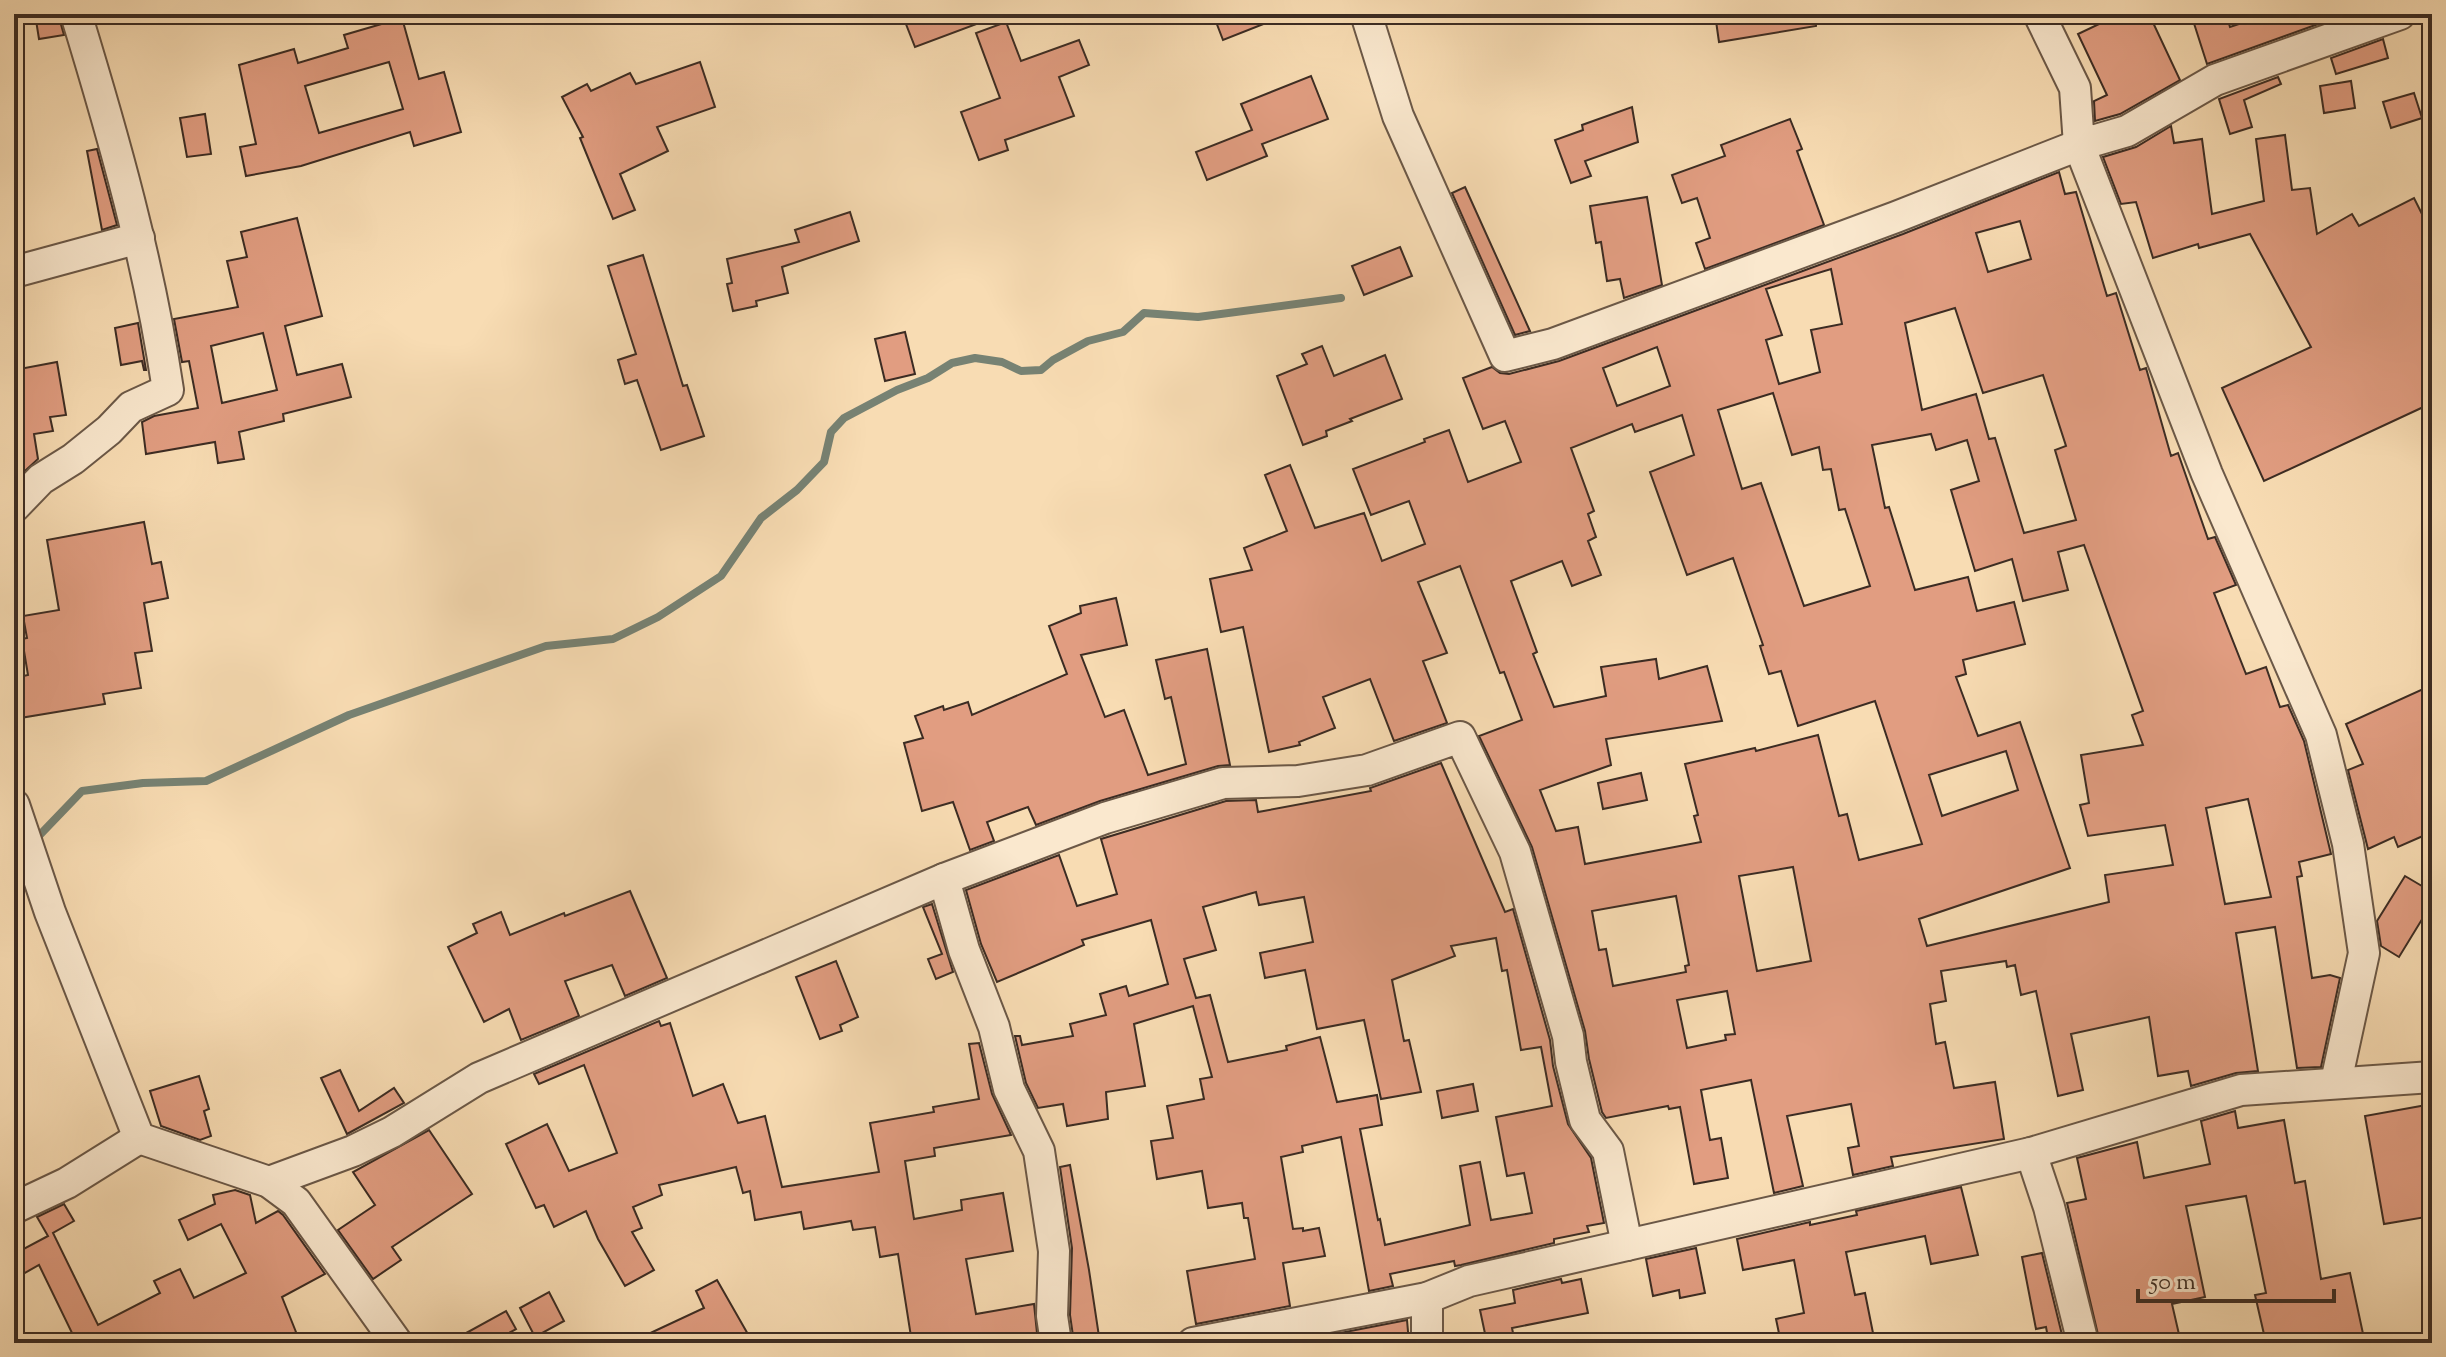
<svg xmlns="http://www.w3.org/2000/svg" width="2446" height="1357" viewBox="0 0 2446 1357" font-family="'Sorts Mill Goudy',serif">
  <rect width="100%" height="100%" fill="#f8dcb3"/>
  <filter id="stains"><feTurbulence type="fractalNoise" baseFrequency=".0025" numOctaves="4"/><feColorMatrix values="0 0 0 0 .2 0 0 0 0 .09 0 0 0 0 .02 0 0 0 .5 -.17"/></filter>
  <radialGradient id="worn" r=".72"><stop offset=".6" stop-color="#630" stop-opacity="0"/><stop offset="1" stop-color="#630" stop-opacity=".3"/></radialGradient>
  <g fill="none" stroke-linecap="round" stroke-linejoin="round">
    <path stroke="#778273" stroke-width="8" d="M33,842L82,791L143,783L206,781L349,715L546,646L613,639L658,617L721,576L761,518L797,490L824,462L831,432L844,418L897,390L928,378L952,363L975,358L1002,362L1021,371L1041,370L1053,360L1088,341L1123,332L1144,313L1198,317L1341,298"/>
  </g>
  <g fill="#e19d81" stroke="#3c2c23" stroke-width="2" fill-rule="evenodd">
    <path d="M35,14H58L64,35L39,39Z"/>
    <path d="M902,14H997L998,16L915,47Z"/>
    <path d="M1213,14H1286V15L1223,40Z"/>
    <path d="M1715,14H1816V26L1719,42Z"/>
    <path d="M2120,14H2149L2180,80L2120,114L2095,121L2094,101L2107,95L2078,34Z"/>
    <path d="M2191,14H2226L2230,27L2269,14H2346L2207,64Z"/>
    <path d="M402,18L419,79L444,72L461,132L414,146L410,132L301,166L246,176L240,147L256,144L239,65L294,49L298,63L348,48L344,35ZM389,62L403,109L319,133L305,86Z"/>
    <path d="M1006,22L1021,61L1079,40L1089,65L1059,77L1074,116L1005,140L1008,150L979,160L961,112L1000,98L976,33Z"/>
    <path d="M2383,39L2388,58L2336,74L2331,58Z"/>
    <path d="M700,62L715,107L657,127L668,151L620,174L635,210L613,219L580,138L583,137L562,97L587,84L591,91L630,73L636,84Z"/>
    <path d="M1311,76L1328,119L1262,144L1267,156L1207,180L1196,152L1252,130L1241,104Z"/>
    <path d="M2278,77L2281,84L2244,100L2252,127L2230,134L2219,99Z"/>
    <path d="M2351,81L2355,108L2324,113L2320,86Z"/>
    <path d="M2414,93L2422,118L2391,128L2383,102Z"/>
    <path d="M1632,107L1638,142L1585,161L1591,176L1571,183L1555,140L1583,130L1582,125Z"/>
    <path d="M205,114L211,154L187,157L180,118Z"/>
    <path d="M1790,119L1802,149L1797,151L1824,225L1705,269L1696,243L1710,238L1697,198L1682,203L1672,175L1725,156L1721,145Z"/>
    <path d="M2171,126L2174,143L2202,139L2212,214L2264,201L2256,139L2285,135L2292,190L2310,188L2317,234L2352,214L2359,226L2414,198L2432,234V403L2264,481L2222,388L2311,347L2250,234L2199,248L2198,244L2153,258L2136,202L2121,204L2103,157L2136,147Z"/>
    <path d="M97,149L117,225L102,230L87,151Z"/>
    <path d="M2059,172L2065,194L2076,192L2107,296L2116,293L2140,370L2146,368L2171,456L2178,453L2208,539L2215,537L2236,585L2214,593L2246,674L2266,667L2280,707L2288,705L2304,741L2331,854L2299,862L2302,876L2297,877L2312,978L2330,975L2340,978L2321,1067L2297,1068L2275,927L2236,933L2258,1071L2236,1073L2191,1086L2188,1071L2158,1076L2149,1017L2071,1034L2083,1090L2058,1096L2036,991L2021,995L2015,965L2007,967L2006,961L1941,971L1946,1001L1930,1004L1936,1044L1945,1042L1954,1088L1995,1082L2004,1139L1891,1157L1893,1166L1853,1175L1848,1148L1859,1146L1851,1104L1787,1116L1803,1186L1774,1193L1751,1080L1701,1090L1710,1140L1721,1138L1728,1178L1694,1184L1680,1107L1669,1109L1668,1106L1606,1118L1602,1112L1589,1059L1585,1031L1532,847L1479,736L1522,720L1504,672L1500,673L1460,566L1418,582L1447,653L1423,661L1447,723L1394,741L1370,679L1323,697L1335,728L1299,742L1300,745L1269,752L1243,627L1221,632L1210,579L1252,570L1244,548L1287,531L1265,475L1290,465L1315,528L1364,513L1382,561L1425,544L1409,501L1371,515L1353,469L1425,442L1424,439L1449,430L1468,482L1521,462L1505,421L1483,429L1463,378L1492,367L1500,373L1509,374L1559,361L1903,234ZM2020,221L2031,259L1988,272L1976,233ZM1831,269L1842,324L1811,330L1820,372L1779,384L1766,340L1782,335L1766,289ZM1955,308L1983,393L2043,375L2066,446L2055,450L2076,520L2024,533L1995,438L1989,439L1976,394L1922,410L1905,323ZM1657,347L1670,386L1617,406L1603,368ZM1773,393L1792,455L1819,447L1823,470L1831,469L1839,510L1845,509L1870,586L1804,606L1761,483L1742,489L1718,410ZM1682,415L1694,455L1650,472L1687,575L1733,558L1763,645L1760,646L1769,674L1781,671L1798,726L1875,701L1922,844L1859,860L1847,814L1839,816L1818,735L1756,751L1755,748L1685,764L1698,815L1694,816L1701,842L1585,864L1578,827L1556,831L1540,790L1611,765L1606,739L1722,721L1707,666L1659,679L1656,659L1601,667L1606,696L1554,707L1533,654L1537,652L1511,581L1562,561L1572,586L1601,575L1588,541L1596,537L1588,514L1594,511L1571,448L1632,424L1635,432ZM1931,434L1936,450L1967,440L1979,481L1951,490L1975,571L2012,559L2023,601L2068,590L2058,552L2084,545L2143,711L2132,715L2143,745L2081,755L2089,803L2080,805L2088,836L2165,825L2173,865L2105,875L2109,902L1927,946L1919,919L2070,868L2020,722L1978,736L1956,677L1966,674L1963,660L2025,644L2014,602L1977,611L1968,577L1915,590L1889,507L1885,508L1872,445ZM2006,751L2018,790L1942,816L1929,775ZM2248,799L2271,897L2225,904L2206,808ZM1793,867L1811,961L1757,971L1739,876ZM1676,896L1689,965L1685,966L1686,972L1613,986L1606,949L1599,950L1592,911ZM1727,991L1735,1034L1725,1035L1726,1040L1687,1048L1677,1000Z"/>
    <path d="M1465,187L1530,331L1515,335L1452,193Z"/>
    <path d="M1647,197L1662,285L1624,298L1620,279L1607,281L1601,242L1596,243L1590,206Z"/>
    <path d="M850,212L859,241L782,267L788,293L756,301L757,306L733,311L727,284L732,283L727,259L799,242L795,230Z"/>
    <path d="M297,218L322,316L285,326L297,375L342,364L351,397L283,414L284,421L239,432L244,459L218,463L215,442L146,454L142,422L154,416L198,408L189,361L182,362L174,319L238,307L227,261L247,257L241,232ZM263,333L277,390L222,403L211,346Z"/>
    <path d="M1400,247L1412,276L1364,295L1352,266Z"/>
    <path d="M643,255L683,386L687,385L704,436L661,450L637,380L625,384L618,360L636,354L608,266Z"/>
    <path d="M138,323L146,370H144L142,361L121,365L115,328Z"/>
    <path d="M905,332L915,374L885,381L875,339Z"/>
    <path d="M1322,346L1334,376L1385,355L1402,399L1350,419L1352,421L1326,431L1327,436L1303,445L1277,376L1307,364L1302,354Z"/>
    <path d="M57,362L66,415L50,417L53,431L34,434L38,459L14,481V370Z"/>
    <path d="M144,522L152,564L161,562L168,598L144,603L152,651L135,653L141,688L103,694L105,704L20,718L14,678L28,675L22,639L27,638L23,616L59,610L47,540Z"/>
    <path d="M1116,598L1127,645L1081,655L1105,717L1124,710L1148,775L1186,764L1171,697L1165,699L1156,660L1207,649L1230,765L1218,766L1100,801L1036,825L1028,807L987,822L994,841L970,850L953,802L922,811L904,743L923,738L915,716L943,706L944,710L968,702L972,715L1067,674L1049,626L1081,613L1080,606Z"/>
    <path d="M2432,685V832L2398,847L2394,837L2368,849L2348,770L2363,764L2346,724Z"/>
    <path d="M1441,763L1505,912L1513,909L1550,1040L1553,1066L1568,1124L1591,1158L1604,1223L1587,1226L1589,1232L1554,1239V1243L1461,1265L1455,1266L1454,1261L1390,1274L1393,1286L1369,1291L1341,1137L1302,1146L1303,1152L1281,1157L1293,1229L1303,1228V1231L1319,1228L1325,1256L1283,1263L1290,1306L1196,1324L1187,1271L1255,1259L1248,1218H1244L1242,1203L1208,1208L1202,1171L1157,1179L1151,1141L1173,1138L1167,1106L1204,1099L1200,1079L1212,1077L1193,1006L1134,1024L1145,1086L1106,1092L1108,1119L1067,1126L1063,1104L1038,1108L1026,1083L1015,1036H1020L1022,1045L1073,1036L1070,1024L1106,1015L1100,994L1126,986L1129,996L1168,984L1151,920L1082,940L1084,945L997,982L981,944L966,890L1059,855L1077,906L1117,894L1101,839L1226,801L1256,800L1258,812L1371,791L1370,788ZM1256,892L1259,905L1304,897L1313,942L1260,953L1265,978L1305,970L1317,1029L1364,1020L1381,1099L1421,1092L1409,1040L1404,1041L1392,980L1455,956L1451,946L1496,938L1502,971L1507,970L1521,1050L1541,1047L1552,1106L1496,1117L1507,1176L1524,1173L1532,1213L1491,1220L1480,1162L1460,1166L1470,1225L1385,1245L1380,1219L1378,1220L1360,1129L1382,1125L1377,1095L1337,1102L1320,1037L1286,1046L1287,1050L1228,1062L1210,995L1196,998L1184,959L1216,950L1203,907Z"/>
    <path d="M1641,773L1647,800L1603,809L1598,783Z"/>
    <path d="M2405,876L2432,892V903L2399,957L2381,946L2377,921Z"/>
    <path d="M630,891L667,978L625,996L612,965L565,981L579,1016L521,1040L509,1009L484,1022L448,947L477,933L473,924L501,912L510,935L564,913L565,916Z"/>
    <path d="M932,904L953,972L936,979L928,959L942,954L923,907Z"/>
    <path d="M836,961L858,1017L840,1025L842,1031L820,1039L796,977Z"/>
    <path d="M659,1021L661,1026L670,1023L693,1096L723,1084L738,1123L765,1116L782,1187L879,1172L870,1123L934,1112L933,1107L979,1099L969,1044L979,1043L992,1094L1011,1135L934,1148L935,1156L905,1161L914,1219L962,1210L961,1200L1003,1193L1013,1251L966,1259L976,1314L1034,1304L1038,1343H912L898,1254L880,1257L875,1227L853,1230L851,1221L804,1229L801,1212L755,1220L750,1191L743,1193L736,1167L659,1185L662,1195L633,1207L642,1228L632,1232L654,1270L625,1286L598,1239L586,1211L554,1227L544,1205L536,1208L506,1144L547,1124L569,1171L617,1153L584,1065L539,1084L534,1074Z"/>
    <path d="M340,1070L359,1111L394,1088L404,1103L347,1134L321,1078Z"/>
    <path d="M199,1076L209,1109L204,1111L211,1136L200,1140L161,1126L150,1091Z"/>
    <path d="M1473,1084L1478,1111L1442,1118L1437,1091Z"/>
    <path d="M2432,1104V1216L2384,1224L2365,1116Z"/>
    <path d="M2235,1111L2238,1128L2284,1120L2295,1183L2305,1181L2321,1279L2350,1273L2365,1343H2266L2255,1295L2266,1293L2246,1196L2186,1206L2205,1297L2172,1304L2181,1343H2100L2067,1203L2086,1199L2077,1158L2137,1142L2144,1178L2210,1164L2201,1121Z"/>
    <path d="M429,1130L472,1194L392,1247L401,1260L373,1279L338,1230L375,1205L353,1172Z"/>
    <path d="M1070,1165L1089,1270L1100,1343H1074L1070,1315L1072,1248L1060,1167Z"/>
    <path d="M1961,1187L1978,1255L1931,1264L1925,1236L1846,1252L1855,1295L1865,1293L1875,1343H1781L1776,1319L1804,1313L1794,1260L1743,1270L1737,1239L1810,1222V1225L1857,1215L1856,1211Z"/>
    <path d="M235,1190L250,1195L256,1223L278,1211L283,1215L325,1274L282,1297L296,1332L279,1343H61L74,1337L39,1265L14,1279V1254L48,1236L37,1217L64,1204L74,1221L53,1233L98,1325L160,1293L154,1281L180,1269L194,1298L246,1273L221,1224L188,1240L179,1220L215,1204L213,1195Z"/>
    <path d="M1696,1248L1705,1293L1680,1298L1679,1290L1653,1296L1646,1259Z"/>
    <path d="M2042,1253L2064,1343H2049L2046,1327L2036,1329L2022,1257Z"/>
    <path d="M1561,1279L1562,1283L1581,1279L1588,1313L1512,1328L1515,1343H1487L1480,1310L1515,1303L1513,1290Z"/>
    <path d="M717,1280L753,1343H629L704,1308L696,1291Z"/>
    <path d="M549,1292L564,1321L535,1337L520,1308Z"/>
    <path d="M506,1311L516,1329L491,1343H448Z"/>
    <path d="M1407,1320L1409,1343H1342L1340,1333Z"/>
  </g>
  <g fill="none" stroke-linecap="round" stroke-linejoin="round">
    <defs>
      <g id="street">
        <path d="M1366,14L1398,116L1505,356L1553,344L1896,217L2079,145L2207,474L2321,735L2348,844L2364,953L2336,1082"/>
        <path d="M2039,14L2075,88L2079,145L2127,131L2215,80L2400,14"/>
        <path d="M14,272L139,238"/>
        <path d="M14,507L41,479L73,459L109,430L131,407L168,390C149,262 114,138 76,14"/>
        <path d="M14,805L50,912L139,1138L269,1182L296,1202L397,1343"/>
        <path d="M2031,1153L2049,1207L2083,1343"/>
        <path d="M269,1182L353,1151L392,1132L479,1078L944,879"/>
        <path d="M14,1208L67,1183L139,1138"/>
        <path d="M1056,1343L1052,1316L1054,1251L1039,1151L1009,1089L994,1027L964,950L944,879L1105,818L1223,783L1298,781L1367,770L1460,737L1515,852L1568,1036L1571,1062L1585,1120L1608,1151L1627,1245"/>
        <path d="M1193,1343L1427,1298L1469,1281L2031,1153L2241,1090L2432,1077"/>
        <path d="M1427,1343V1298"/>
      </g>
    </defs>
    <use href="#street" stroke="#6b5847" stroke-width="34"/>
    <use href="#street" stroke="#fae8ce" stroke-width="30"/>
  </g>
  <rect width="2446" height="1357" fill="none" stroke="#f8dcb3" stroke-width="48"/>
  <rect x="16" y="16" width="2414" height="1325" fill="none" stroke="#3c2c23" stroke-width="4"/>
  <rect x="24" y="24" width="2398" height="1309" fill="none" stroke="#3c2c23" stroke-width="2"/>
  <path d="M2138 1289v12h196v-12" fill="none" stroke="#3c2c23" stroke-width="4"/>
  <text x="2150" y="1289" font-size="24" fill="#3c2c23" stroke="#fae8ce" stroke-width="6" paint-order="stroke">50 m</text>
  <rect width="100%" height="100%" filter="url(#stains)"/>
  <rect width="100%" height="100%" fill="url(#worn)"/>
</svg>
